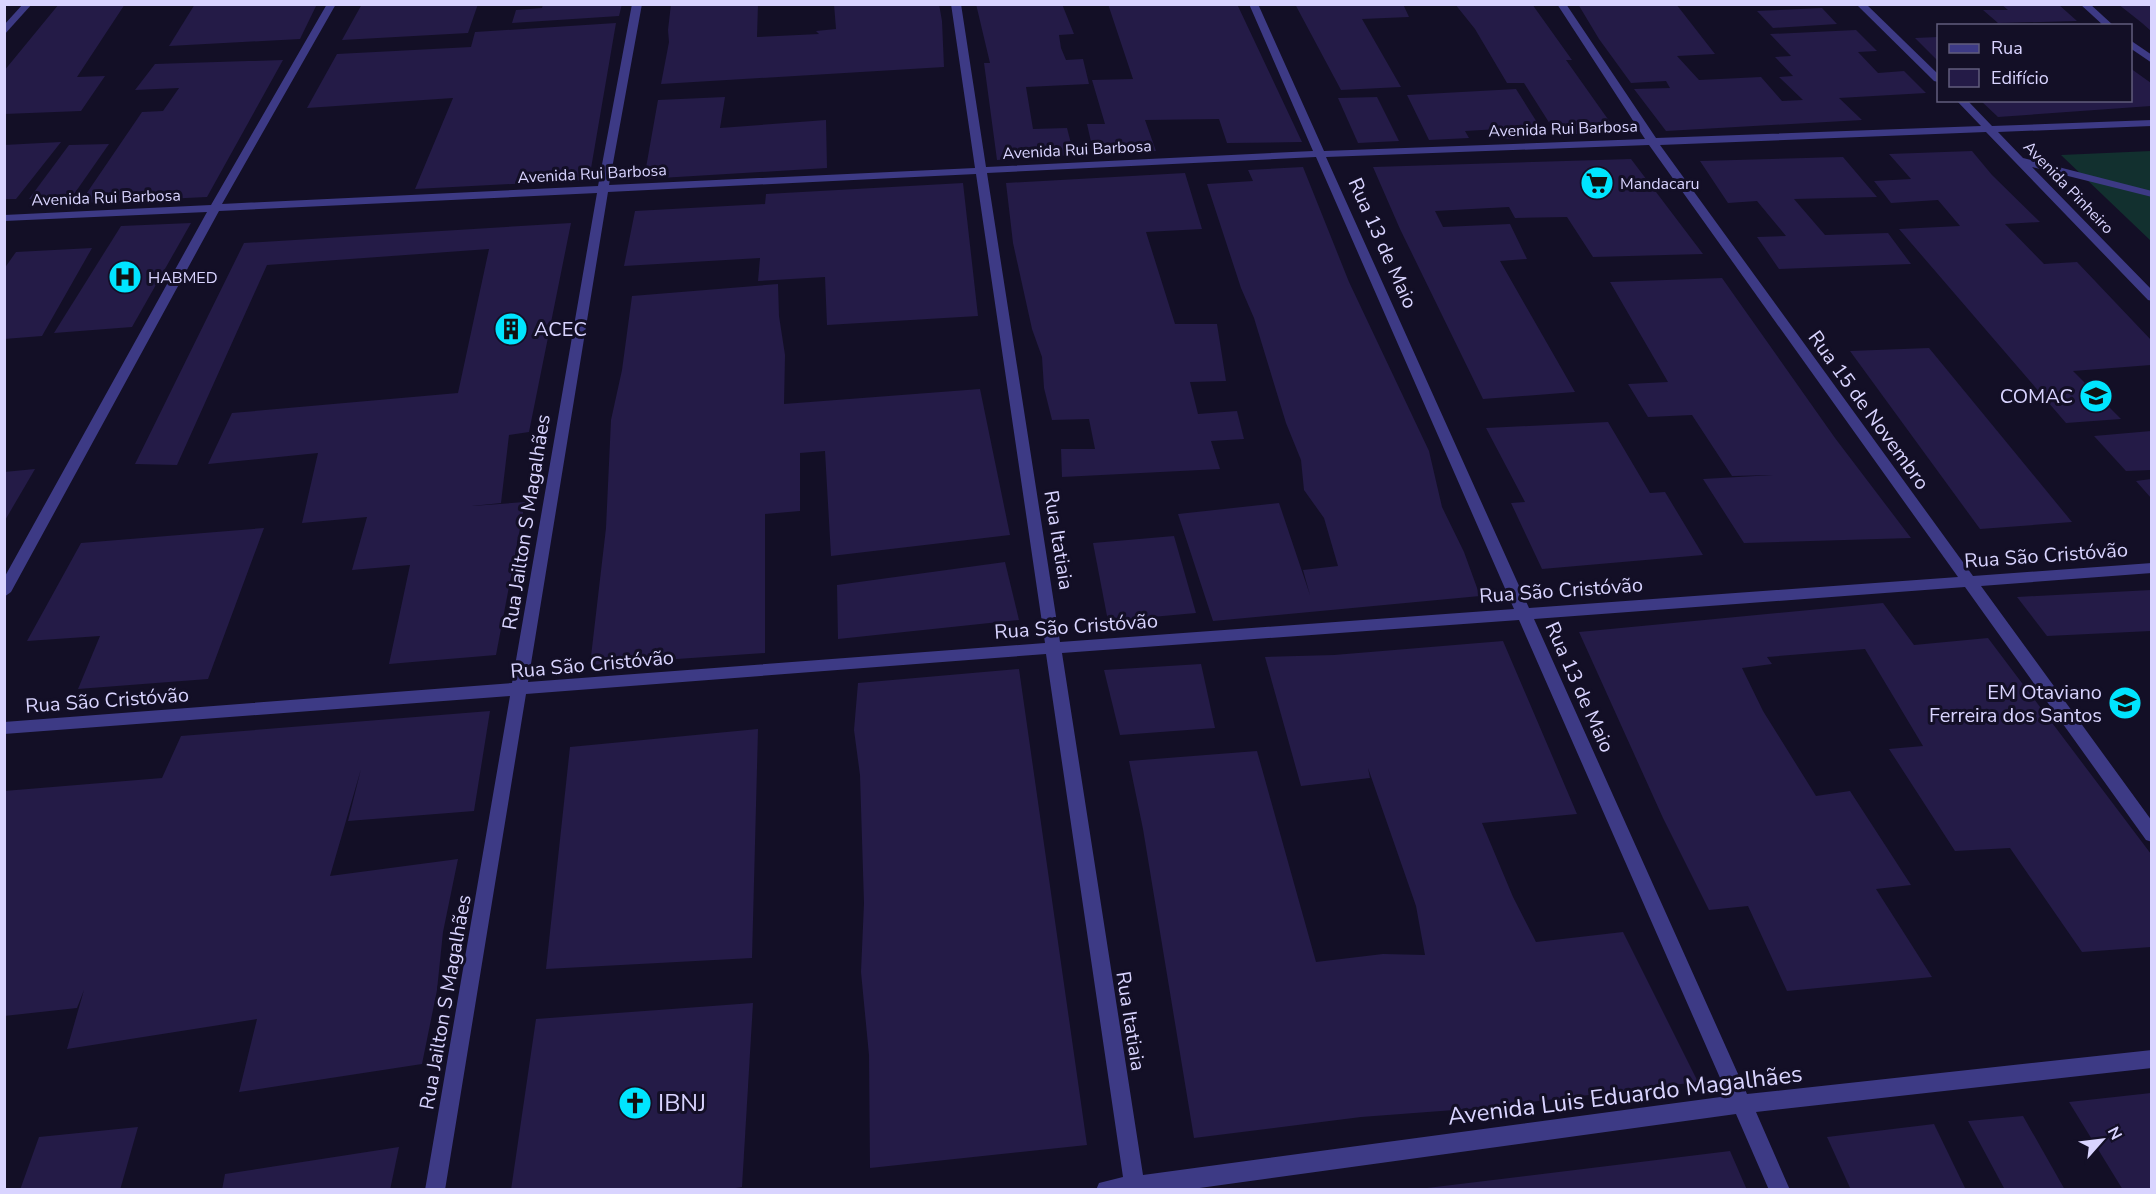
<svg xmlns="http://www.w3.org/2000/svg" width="2156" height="1194" viewBox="0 0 2156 1194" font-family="'Nunito Sans',sans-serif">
  <rect width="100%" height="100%" fill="#130f26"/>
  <path fill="#12302f" d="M2151,151V241L2061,155Z"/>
  <g fill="#241b47">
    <path d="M59,4H125L77,77L105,76L81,111L4,114V71Z"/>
    <path d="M195,4H317L300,39L169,46Z"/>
    <path d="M362,4H478L468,33L342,40Z"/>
    <path d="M543,4H622L619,16L512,23L516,10L542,8Z"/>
    <path d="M671,4H758L757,37L819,34L816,31L836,29L834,4H939L942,21L944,67L661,84L669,42L668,30Z"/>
    <path d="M976,4H1062L1074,34L1059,35L1061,48L1066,60L1083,59L1089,84L1026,87L1033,129L1067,128L1074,155L997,160L984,63H990Z"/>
    <path d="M1108,4H1237L1302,142L1227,143L1219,119L1145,120L1156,151L1094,155L1087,124H1105L1092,80L1133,79Z"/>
    <path d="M1295,4H1403L1409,17L1362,19L1401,87L1341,90Z"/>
    <path d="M1455,4H1532L1572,60H1566L1617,132L1557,135L1524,83H1507L1475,29Z"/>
    <path d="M1578,4H1676L1715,54L1677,56L1699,80L1761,77L1782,101L1803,100L1779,77L1793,76L1775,57L1791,56L1770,34L1856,30L1877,51L1858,52L1878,73L1904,71L1926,93L1839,98L1862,120L1666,131L1634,89L1670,88L1666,81L1631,83L1599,39Z"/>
    <path d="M2001,4H2058L2077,21L1998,23L1983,10H2008Z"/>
    <path d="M2118,4H2151V31L2142,23Z"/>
    <path d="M1822,8L1837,24L1773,28L1757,11Z"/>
    <path d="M616,23L589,180L415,189L453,98L307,108L337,54L471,47L475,32Z"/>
    <path d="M1938,37V61L1915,38Z"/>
    <path d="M283,60L207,197L80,203L142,112L163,111L179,88L135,90L155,64Z"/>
    <path d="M2130,68L2151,83V106L1998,117L1980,100H2130Z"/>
    <path d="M1516,89L1545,135L1505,139L1499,129L1465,131L1469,138L1429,140L1407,95Z"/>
    <path d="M725,97L720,128L826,120L827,168L644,179L658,100Z"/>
    <path d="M1377,97L1399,141L1358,143L1338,98Z"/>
    <path d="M61,142L16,199H4V145Z"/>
    <path d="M109,144L72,197L29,199L69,145Z"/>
    <path d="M1972,151L1992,175L2040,222L2005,224L2044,264L2077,262L2151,340V365L2073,371L2121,419L2066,423L1899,229L1960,226L1938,200L1891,203L1874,181L1911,179L1889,154Z"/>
    <path d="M1843,157L1877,197L1794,199L1825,235L1888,233L1911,264L1779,269L1757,237L1786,236L1757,201L1728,203L1700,161Z"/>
    <path d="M1631,159L1703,254L1593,257L1567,217L1515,218L1509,207L1435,211L1443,227L1510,224L1527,259L1500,261L1575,392L1483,399L1400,229L1373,167Z"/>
    <path d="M1303,167L1349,282L1429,451L1442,507L1464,552L1480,596L1213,621L1178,514L1279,503L1310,595L1303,570L1338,566L1324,518L1304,490L1301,460L1286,423L1254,318L1241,288L1207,184L1253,181L1248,170Z"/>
    <path d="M1185,173L1202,229L1146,232L1175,324H1217L1226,381L1190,382L1198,414L1237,411L1244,439L1211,441L1220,469L1062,477L1061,449H1095L1089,419L1052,420L1044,388L1042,357L1032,329L1013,243L1006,183Z"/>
    <path d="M963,183L978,316L827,325L825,277L758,281L760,258L624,266L635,211L765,204L766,194Z"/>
    <path d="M191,223L132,327L54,333L121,226Z"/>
    <path d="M571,223L529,432L509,435L501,503L472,506L525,502L496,655L389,664L410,565L352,570L367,517L302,523L318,453L208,464L232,413L458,393L489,249L267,265L177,465L135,464L244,243Z"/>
    <path d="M92,248L42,336L4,339V269L16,252Z"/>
    <path d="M1722,278L1835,438L1911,538L1744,543L1703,479L1773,475L1732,476L1692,415L1648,417L1628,384L1668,382L1610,282Z"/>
    <path d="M778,284L779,316L785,355L784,404L980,389L1010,535L831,556L825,451L800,453V511L765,514V653L590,665L606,528L611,420L622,370L632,296Z"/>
    <path d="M1929,348L2072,522L1980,529L1850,351Z"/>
    <path d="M1608,422L1650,493L1665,492L1703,555L1542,569L1511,503L1525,502L1486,428Z"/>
    <path d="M2151,431V470L2126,471L2094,436Z"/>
    <path d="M35,469L4,522V472Z"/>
    <path d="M2151,479V498L2136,481Z"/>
    <path d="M264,528L208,679L78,689L100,636L27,641L81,543Z"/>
    <path d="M1174,536L1196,613L1108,621L1093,543Z"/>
    <path d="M1005,562L1019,620L838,639L837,585Z"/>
    <path d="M2151,590V631L2047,636L2017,597Z"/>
    <path d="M1883,603L1914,645L1988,638L2151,854V947L2082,952L2010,848L1955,851L1889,749L1923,746L1865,649L1767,657L1772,664L1742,668L1763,711L1816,796L1850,791L1911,885L1876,889L1932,977L1787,991L1748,906L1709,910L1663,818L1579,632Z"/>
    <path d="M1503,641L1577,814L1482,823L1513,897L1536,942L1623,932L1698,1082L1481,1108L1361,1117L1194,1138L1143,829L1129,761L1257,751L1316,962L1383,954L1425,955L1416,906L1368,768L1370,778L1301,786L1265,657L1334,655Z"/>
    <path d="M1201,664L1215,728L1120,735L1104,670Z"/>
    <path d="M1019,669L1087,1145L870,1168L869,1055L861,972L864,903L860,775L854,730L858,683Z"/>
    <path d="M490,711L474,811L348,821L361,769L330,876L458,859L443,932L437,990L422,1064L239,1092L257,1019L67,1049L84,990L77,1008L4,1016V791L162,778L181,736Z"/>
    <path d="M758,729L752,958L546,969L570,747Z"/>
    <path d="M753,1003L742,1187L723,1190H511L536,1019Z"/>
    <path d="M2151,1093V1190H2123L2069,1102Z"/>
    <path d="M2023,1116L2065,1190H2005L1968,1121Z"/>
    <path d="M1934,1124L1966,1190H1851L1827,1137Z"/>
    <path d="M138,1127L120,1190H20L39,1137Z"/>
    <path d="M399,1147L390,1190H222L225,1174Z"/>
    <path d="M1730,1151L1747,1190H1427V1188Z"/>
  </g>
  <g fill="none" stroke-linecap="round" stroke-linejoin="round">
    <g fill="#3d3a85" fill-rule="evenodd">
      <path d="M23,4H32L4,35V25Z"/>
      <path d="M327,4H336L222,204L598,186L632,4H642L609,185L975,168L951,4H961L986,167L1313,151L1249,4H1258L1324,151L1645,139L1557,4H1566L1656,138L1981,126L1956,100H1967L1992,126L2152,120V126L1998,132L2023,158L2152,191V197L2032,167L2152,290V301L2148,300L1986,132L1660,145L1973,576L2152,563V573L1981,586L2152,821V842L2146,840L1965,587L1534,619L1747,1094L2152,1050V1068L1756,1112L1790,1190H1769L1736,1114L1185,1190H1096L1099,1183L1123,1177L1046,654L526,694L445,1190H425L510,696L4,734V722L512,683L597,193L219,211L11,592L4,597V578L207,212L4,221V215L211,205ZM1649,145L1958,577L1529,608L1326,157ZM1316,157L1514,609L1060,642L987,173ZM976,174L1045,643L528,682L608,192ZM1519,620L1728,1096L1143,1175L1062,653Z"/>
      <path d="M1856,4H1866L1938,74V82L1934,81Z"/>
      <path d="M2080,4H2090L2114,26H2104Z"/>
      <path d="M2130,40L2152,55V63L2130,48Z"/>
    </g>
  </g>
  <defs>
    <symbol id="supermarket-disc" viewBox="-11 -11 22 22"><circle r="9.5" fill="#00e5ff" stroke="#130f26"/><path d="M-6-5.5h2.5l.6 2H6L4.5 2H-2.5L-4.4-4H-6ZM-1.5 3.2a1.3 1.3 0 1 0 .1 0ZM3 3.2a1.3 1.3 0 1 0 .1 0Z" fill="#111"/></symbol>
    <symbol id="hospital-disc" viewBox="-11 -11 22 22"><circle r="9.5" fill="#00e5ff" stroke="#130f26"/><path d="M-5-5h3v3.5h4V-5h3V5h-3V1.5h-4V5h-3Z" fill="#111"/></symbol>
    <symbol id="building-disc" viewBox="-11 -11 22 22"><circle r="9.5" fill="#00e5ff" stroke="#130f26"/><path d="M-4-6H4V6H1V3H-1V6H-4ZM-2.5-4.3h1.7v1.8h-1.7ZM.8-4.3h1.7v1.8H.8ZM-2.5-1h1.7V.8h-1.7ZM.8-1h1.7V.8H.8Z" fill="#111"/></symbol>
    <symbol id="school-disc" viewBox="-11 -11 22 22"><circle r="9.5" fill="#00e5ff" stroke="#130f26"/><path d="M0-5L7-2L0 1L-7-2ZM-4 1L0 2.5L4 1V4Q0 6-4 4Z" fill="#111"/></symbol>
    <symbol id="church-disc" viewBox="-11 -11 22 22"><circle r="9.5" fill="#00e5ff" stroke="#130f26"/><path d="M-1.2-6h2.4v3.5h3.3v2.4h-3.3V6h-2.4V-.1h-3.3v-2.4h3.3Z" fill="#111"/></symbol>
  </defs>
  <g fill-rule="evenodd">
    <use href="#supermarket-disc" x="1578" y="164" width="38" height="38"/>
    <use href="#hospital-disc" x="106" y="258" width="38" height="38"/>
    <use href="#building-disc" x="492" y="310" width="38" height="38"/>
    <use href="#school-disc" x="2077" y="377" width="38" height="38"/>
    <use href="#school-disc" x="2106" y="684" width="38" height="38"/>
    <use href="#church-disc" x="616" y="1084" width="38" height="38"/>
  </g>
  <g text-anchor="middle" stroke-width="6" stroke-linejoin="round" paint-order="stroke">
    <g font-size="16" fill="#d9d4ff" stroke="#130f26">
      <text transform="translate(1563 128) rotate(-2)" y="6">Avenida Rui Barbosa</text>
      <text transform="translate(1077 149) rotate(-3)" y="6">Avenida Rui Barbosa</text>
      <text transform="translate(592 173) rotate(-3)" y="6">Avenida Rui Barbosa</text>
      <text transform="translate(2069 187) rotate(46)" y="6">Avenida Pinheiro</text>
      <text transform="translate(106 197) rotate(-2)" y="6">Avenida Rui Barbosa</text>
    </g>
    <g font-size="16" fill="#d9d4ff" stroke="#130f26" text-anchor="start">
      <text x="1620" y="189">Mandacaru</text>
      <text x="148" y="283">HABMED</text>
    </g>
    <g font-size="20" fill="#d9d4ff" stroke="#130f26">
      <text transform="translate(1383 243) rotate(66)" y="7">Rua 13 de Maio</text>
      <text transform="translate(1869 410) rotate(54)" y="7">Rua 15 de Novembro</text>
      <text transform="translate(526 522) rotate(-81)" y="7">Rua Jailton S Magalhães</text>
      <text transform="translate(1059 540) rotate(81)" y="7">Rua Itatiaia</text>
      <text transform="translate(2046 555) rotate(-4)" y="7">Rua São Cristóvão</text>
      <text transform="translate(1561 590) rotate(-4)" y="7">Rua São Cristóvão</text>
      <text transform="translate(1076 626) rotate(-4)" y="7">Rua São Cristóvão</text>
      <text transform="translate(592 664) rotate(-5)" y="7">Rua São Cristóvão</text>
      <text transform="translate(1580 687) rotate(66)" y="7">Rua 13 de Maio</text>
      <text transform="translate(107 700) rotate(-4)" y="7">Rua São Cristóvão</text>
      <text transform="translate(445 1002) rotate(-80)" y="7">Rua Jailton S Magalhães</text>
      <text transform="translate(1131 1021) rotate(81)" y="7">Rua Itatiaia</text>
    </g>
    <g font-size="20" fill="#d9d4ff" stroke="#130f26" text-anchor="end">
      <text x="534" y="336" text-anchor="start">ACEC</text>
      <text x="2073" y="403">COMAC</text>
      <text x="2102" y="699">EM Otaviano<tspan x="2102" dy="23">Ferreira dos Santos</tspan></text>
    </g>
    <g font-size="24" fill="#d9d4ff" stroke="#130f26">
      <text transform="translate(1625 1095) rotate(-7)" y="8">Avenida Luis Eduardo Magalhães</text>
    </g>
    <g font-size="24" fill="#d9d4ff" stroke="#130f26" text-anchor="start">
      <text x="658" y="1111">IBNJ</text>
    </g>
  </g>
  <rect width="2156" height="1194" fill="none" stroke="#d9d4ff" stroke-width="12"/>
  <rect x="1937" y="24" width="195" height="78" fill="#130f26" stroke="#625e7d" stroke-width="1.5"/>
  <rect x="1949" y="44" width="30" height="9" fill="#3d3a85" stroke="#625e7d" stroke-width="1.5"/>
  <text x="1991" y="54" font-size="18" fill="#d9d4ff">Rua</text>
  <rect x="1949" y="69" width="30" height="18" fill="#241b47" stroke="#625e7d" stroke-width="1.5"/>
  <text x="1991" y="84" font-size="18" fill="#d9d4ff">Edifício</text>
  <g transform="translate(2102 1140) rotate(62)" stroke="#130f26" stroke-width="4.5" paint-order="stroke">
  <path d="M0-4.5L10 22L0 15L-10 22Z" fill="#d9d4ff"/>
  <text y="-9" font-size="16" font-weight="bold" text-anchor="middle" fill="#d9d4ff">N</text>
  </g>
</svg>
